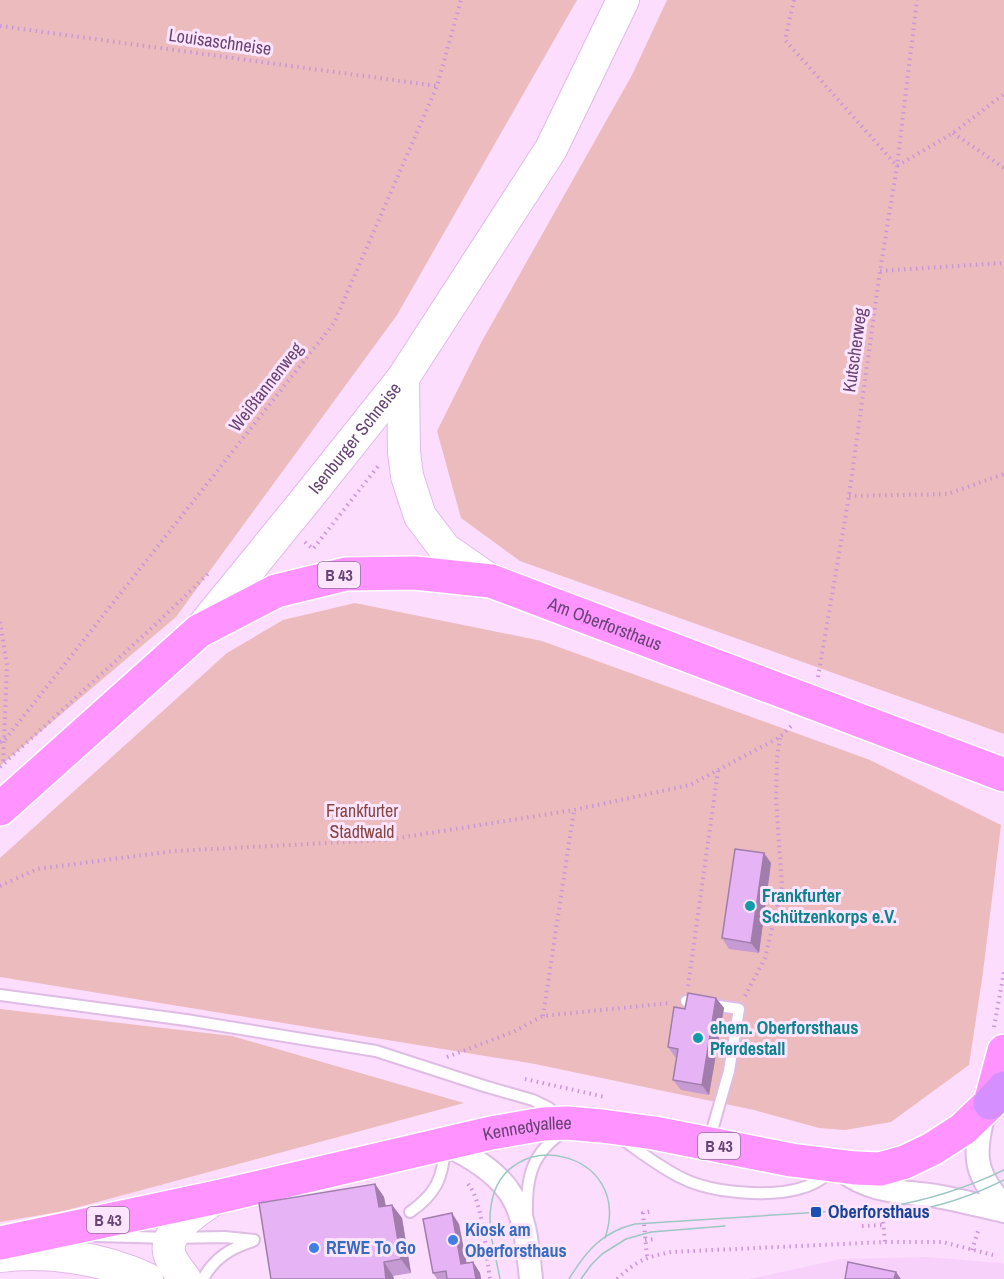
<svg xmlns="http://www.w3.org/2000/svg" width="1004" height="1279" viewBox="0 0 1004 1279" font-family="'Archivo Narrow',sans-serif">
  <rect width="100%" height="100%" fill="#fdddfe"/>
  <path fill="#f8d1fb" d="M926,1257L1001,1263L1004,1264V1279H749L841,1259Z"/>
  <g fill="#ecbbbd">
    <path d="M0,0H577L397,315L176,617L0,766Z"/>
    <path d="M667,0H1004V734L520,561L461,518L437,431L482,341L632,75Z"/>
    <path d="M355,603L542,641L870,760L1001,825L983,972L969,1065L891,1122L845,1130L819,1128L754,1110L535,1064L0,977V858L227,653L283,620Z"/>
    <path d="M0,1009L232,1036L464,1103L64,1211L0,1222Z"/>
  </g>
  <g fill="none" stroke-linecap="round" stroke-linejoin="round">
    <defs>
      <g id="lane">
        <path d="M0,995L186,1020L376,1051L484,1086L533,1100L549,1108L557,1115"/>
        <path d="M686,1001L739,1009L729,1071L709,1141"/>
        <path d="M622,1139C642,1153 662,1169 684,1179C713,1193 768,1197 798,1189C811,1186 821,1180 831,1172"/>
        <path d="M410,1212C436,1194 443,1178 445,1147"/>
        <path d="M527,1213C526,1177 532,1152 565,1131"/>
        <path d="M96,1236L171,1238L225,1237L254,1240"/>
        <path d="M203,1279C214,1258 231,1248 253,1241"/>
      </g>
      <g id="street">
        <path d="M985,1108C975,1150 970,1172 1004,1205"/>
        <path d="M445,1144C468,1155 493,1169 508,1190C526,1214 528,1250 531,1279"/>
        <path d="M843,1171C873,1193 901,1191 936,1196C959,1200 981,1206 1004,1211"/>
      </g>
      <g id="secondary">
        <path d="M403,378L404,452L407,476L420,516L445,549L491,581"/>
        <path id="s1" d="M199,631L304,502L403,378L551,149L623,0"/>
        <path d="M0,1256C49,1250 102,1258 147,1279"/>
        <path d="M185,1279C180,1272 173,1264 170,1256C161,1231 200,1209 217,1197"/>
      </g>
      <g id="primary">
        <path id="s2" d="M0,809L199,631L276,591L346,574L415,573L491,581L1004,775"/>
        <path id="s3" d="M0,1243L217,1197L491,1133L543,1124L567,1123L602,1126L654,1133L791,1160L855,1168L880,1169L905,1162L932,1149L963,1129L990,1103L1004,1051"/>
      </g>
      <path id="highway" d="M990,1103L1004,1088"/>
    </defs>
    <use href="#lane" stroke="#debce4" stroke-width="14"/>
    <use href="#street" stroke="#debce4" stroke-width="26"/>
    <use href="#secondary" stroke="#e2b8ea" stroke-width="34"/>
    <use href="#primary" stroke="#fff" stroke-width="36"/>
    <use href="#highway" stroke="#fff" stroke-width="36"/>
    <g stroke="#c997d9" stroke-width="4" stroke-dasharray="1.5 4.5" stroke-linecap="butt">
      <path d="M794,0L785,40L897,166L953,133L1004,94"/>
      <path d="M0,26L437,86"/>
      <path d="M953,133L1004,168"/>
      <path d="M880,271L1004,263"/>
      <path d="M849,496L948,494L1004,474"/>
      <path d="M305,542L313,549L379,465"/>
      <path d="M0,622L7,665L3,765"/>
      <path d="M818,677L849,496L880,271L897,166L917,0"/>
      <path d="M0,742L4,741L334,323L437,86L461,0"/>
      <path d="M0,767L155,625L211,571"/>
      <path d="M0,886L37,869L174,851L386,840L574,810L690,785L780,737L793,724"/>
      <path d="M688,986L718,771"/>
      <path d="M745,996L765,958L782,886L776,799L777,758L780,738"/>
      <path d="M543,1016L574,810"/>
      <path d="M994,1027L1004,972"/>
      <path d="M447,1057L513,1032L543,1016L670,1003"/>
      <path d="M525,1079L605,1097"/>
      <path d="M468,1184C483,1201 486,1255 490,1279"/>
      <path d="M882,1210L885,1242"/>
      <path d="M862,1226L883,1225"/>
      <path d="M645,1240L655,1239"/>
      <path d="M972,1250L979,1228"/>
      <path d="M647,1256L643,1213L653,1211"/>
      <path d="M617,1279C636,1261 646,1257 671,1252L885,1242H943L993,1255"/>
    </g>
    <use href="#lane" stroke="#fff" stroke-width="10"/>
    <use href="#street" stroke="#fff" stroke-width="22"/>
    <use href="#secondary" stroke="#fff" stroke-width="32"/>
    <use href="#primary" stroke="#ff93ff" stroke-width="33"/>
    <use href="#highway" stroke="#d58ffe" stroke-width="33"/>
    <g stroke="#9dc7c3" stroke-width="1.5">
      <path d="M905,1212C940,1207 972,1196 1004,1180"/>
      <path d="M500,1279C496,1256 487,1230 491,1206C503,1122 635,1149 605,1238"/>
      <path d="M569,1279C586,1251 602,1232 635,1224L882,1208C925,1201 965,1189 1004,1170"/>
      <path d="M581,1279L591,1265L602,1254L626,1239L651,1232L725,1226"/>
    </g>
  </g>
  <g fill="#c69ad3">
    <path d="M771,863L759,953L729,949L722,938Z"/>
    <path d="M716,998L724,1008L709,1095L681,1090L673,1080L677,1058L675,1057L668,1047L685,1009Z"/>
    <path d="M375,1184L384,1197L386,1206L392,1205L402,1218L411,1273L393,1276L394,1279H271Z"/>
    <path d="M459,1224L466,1263L473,1262L480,1273L481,1279H437L433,1273Z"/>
  </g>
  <g fill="#a17dac">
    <path d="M764,853L771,863L759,953L751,943Z"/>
    <path d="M716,998L724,1008L709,1095L702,1085Z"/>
    <path d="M375,1184L384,1197L388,1221L379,1207Z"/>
    <path d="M392,1205L402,1218L411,1273L401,1259Z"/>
    <path d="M452,1213L459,1224L469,1275L461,1264Z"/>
    <path d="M384,1262L393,1276L394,1279H386Z"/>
    <path d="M473,1262L480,1273L481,1279H476Z"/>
    <path d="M896,1272L901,1279H894Z"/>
  </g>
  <g fill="#e6b3f5" stroke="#a17dac" stroke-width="1.5">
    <path d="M735,849L764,853L751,943L722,938Z"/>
    <path d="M688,993L716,998L702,1085L673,1080L678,1049L668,1047L674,1007L685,1009Z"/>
    <path d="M375,1184L379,1207L392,1205L401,1259L384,1262L386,1279H271L259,1203Z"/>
    <path d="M452,1213L461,1264L473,1262L476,1279H447L446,1271L433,1273L423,1219Z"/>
    <path d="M848,1262L896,1272L894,1279H845Z"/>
  </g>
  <g fill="#0f9aa8" stroke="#fee5ff" stroke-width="2">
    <circle cx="750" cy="906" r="6"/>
    <circle cx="698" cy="1038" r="6"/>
  </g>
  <rect fill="#1a4fb4" stroke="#fee5ff" stroke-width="2" x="810" y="1206" width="12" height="12" rx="3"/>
  <g fill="#3f7fe0" stroke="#fee5ff" stroke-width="2">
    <circle cx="453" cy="1240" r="6"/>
    <circle cx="314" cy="1248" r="6"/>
  </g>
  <g text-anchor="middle" stroke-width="6" stroke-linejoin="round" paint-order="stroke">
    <g fill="#fee5ff" stroke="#95749e" stroke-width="1.5">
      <rect x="318" y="562" width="42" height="26" rx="4.5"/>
      <rect x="698" y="1133" width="42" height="26" rx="4.5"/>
      <rect x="87" y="1207" width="42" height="26" rx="4.5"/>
    </g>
    <g font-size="16" font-weight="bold" fill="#684475">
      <text x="339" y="581">B 43</text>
      <text x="719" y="1152">B 43</text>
      <text x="108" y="1226">B 43</text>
    </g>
    <g font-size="18" fill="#684475" stroke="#fee5ff">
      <text transform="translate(220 42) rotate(8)" y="6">Louisaschneise</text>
      <text transform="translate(855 350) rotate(-82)" y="6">Kutscherweg</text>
      <text transform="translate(266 387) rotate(-52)" y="6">Weißtannenweg</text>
      <text dy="6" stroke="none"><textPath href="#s1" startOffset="248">Isenburger Schneise</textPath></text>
      <text dy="6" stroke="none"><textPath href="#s2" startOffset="693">Am Oberforsthaus</textPath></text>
      <text dy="6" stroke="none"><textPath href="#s3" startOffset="540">Kennedyallee</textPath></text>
    </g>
    <g font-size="18" fill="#884640" stroke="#fee5ff">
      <text x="362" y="817">Frankfurter<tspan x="362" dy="21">Stadtwald</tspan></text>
    </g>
    <g font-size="18" font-weight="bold" fill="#0d838f" stroke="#fee5ff" text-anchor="start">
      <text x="762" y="902">Frankfurter<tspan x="762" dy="21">Schützenkorps e.V.</tspan></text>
      <text x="710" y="1034">ehem. Oberforsthaus<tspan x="710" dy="21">Pferdestall</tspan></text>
    </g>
    <g font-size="18" font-weight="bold" fill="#164399" stroke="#fee5ff" text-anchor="start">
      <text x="828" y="1218">Oberforsthaus</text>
    </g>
    <g font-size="18" font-weight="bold" fill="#366cbe" stroke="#fee5ff" text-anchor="start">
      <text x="465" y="1236">Kiosk am<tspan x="465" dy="21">Oberforsthaus</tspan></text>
      <text x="326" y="1254">REWE To Go</text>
    </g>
  </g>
</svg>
